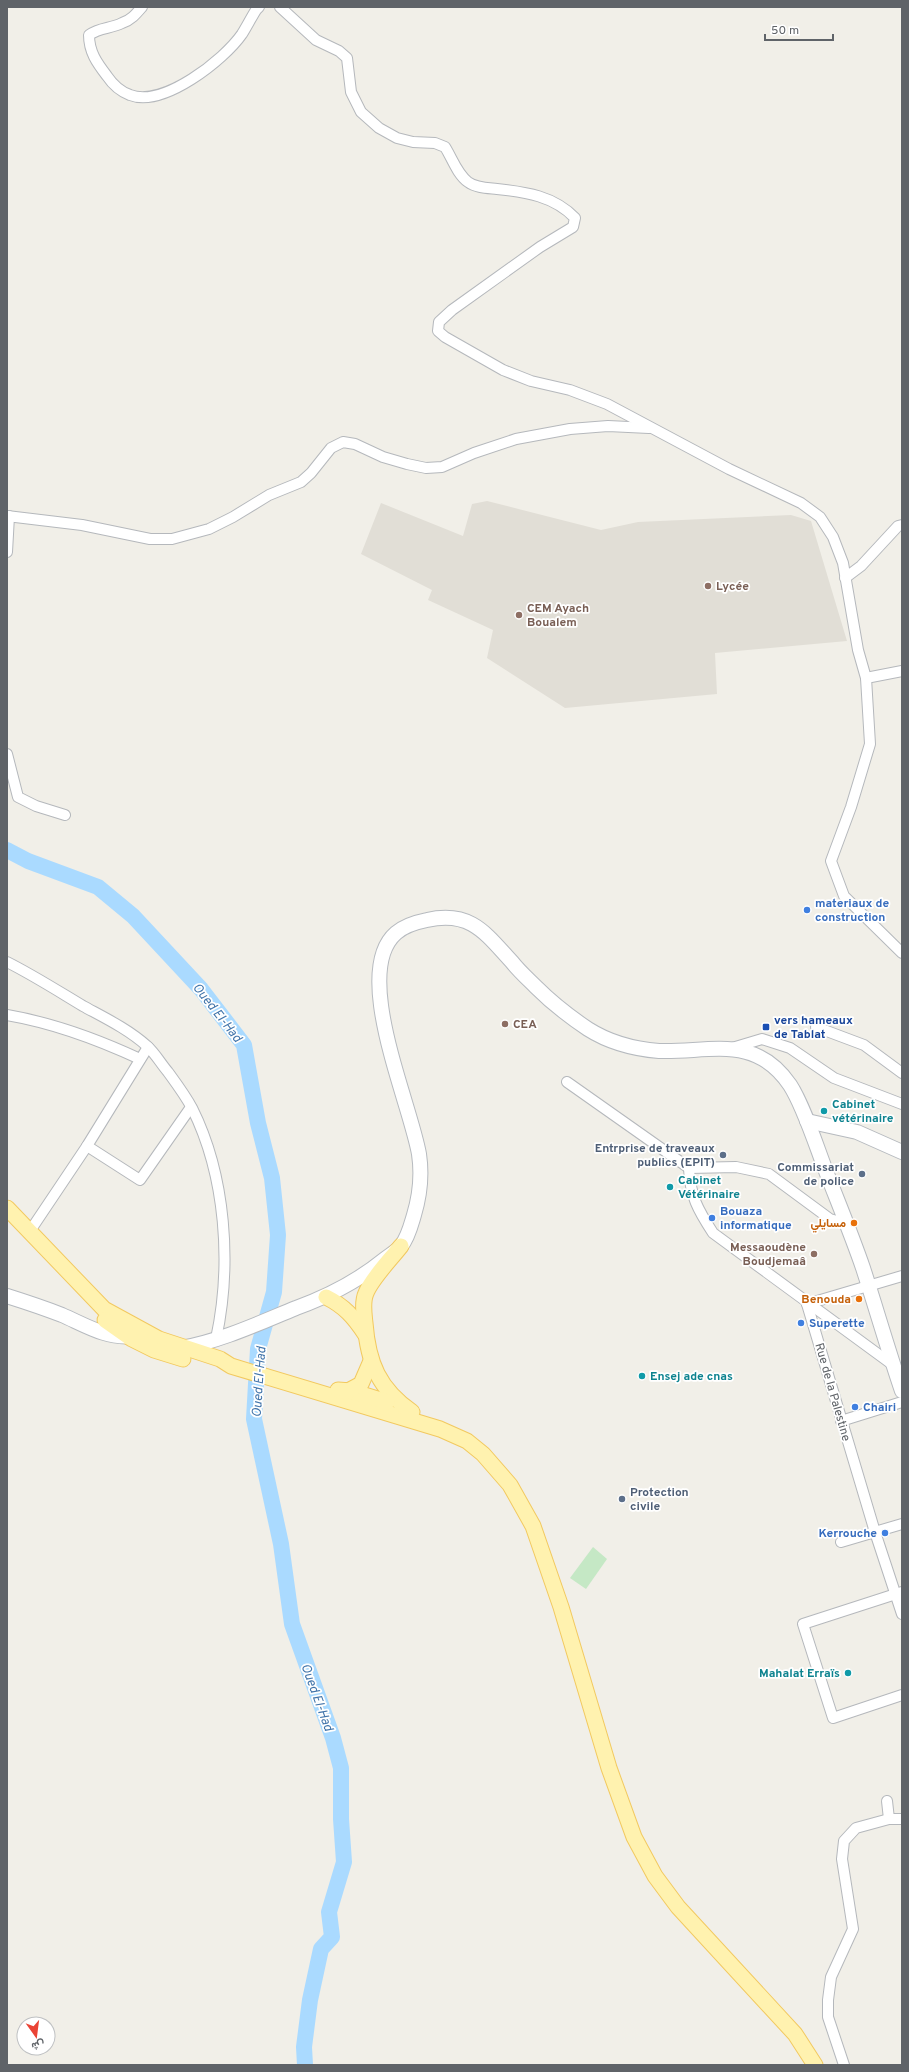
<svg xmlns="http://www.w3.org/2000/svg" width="909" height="2072" viewBox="0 0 909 2072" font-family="Overpass,Vazirmatn,sans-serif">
  <rect width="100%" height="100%" fill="#f1efe8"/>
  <path fill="#e1ded6" d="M487,501L601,530L638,522L791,515L811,521L847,641L715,653L717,694L565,708L487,658L493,630L428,600L432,590L361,554L381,503L463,536L472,504Z"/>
  <path fill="#c5e8c5" d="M593,1547L607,1559L586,1589L570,1578Z"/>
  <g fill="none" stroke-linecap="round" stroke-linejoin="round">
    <path stroke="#aadaff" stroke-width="16" d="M7,850L28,861L98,887L133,916L201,989L244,1045L258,1123L272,1178L278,1235L274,1292L258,1349L254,1419L281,1544L292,1624L333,1738L341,1768V1819L344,1862L329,1912L332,1937L321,1949L310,2000L304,2047L305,2065"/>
    <defs>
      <g id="street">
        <path d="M142,7C136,14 131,20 122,23C110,29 100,27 89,35C89,52 97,63 107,76C113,85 119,91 130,95C163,108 224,60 242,34C247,26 251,18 256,10L259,7"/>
        <path d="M280,7L316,40L339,51L347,58L351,92L361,112L379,128L397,138L413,142L435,143L445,147C452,158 457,174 468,182C476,188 488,188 497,189C526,192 554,196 575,218L573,227L540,247L452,310L439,322L438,331L445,337L503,370L531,381L570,390L607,404L729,469L801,503L820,517L833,537L843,563L858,650L866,678"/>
        <path d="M7,516L82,525L150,539H172L209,529L233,517L269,495L301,482L311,473L331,448L343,442L355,444L383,457L407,464L426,468L442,467L474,453L516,439L570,429L608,426L649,428"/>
        <path d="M7,552L9,516"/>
        <path d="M845,578L861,566L898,526L902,525"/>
        <path d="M902,671L866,678L870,744L851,807L831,861L844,896L902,953"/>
        <path d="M7,754L18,797L36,806L65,815"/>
        <path d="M7,962C33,975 58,991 83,1006C105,1018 128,1029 147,1046C155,1053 161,1064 168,1072C176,1083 185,1095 192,1108C226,1176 232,1265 216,1339"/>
        <path d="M7,1015C54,1023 97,1039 140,1059"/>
        <path d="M816,1027L864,1045L902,1073"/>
        <path d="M732,1048L762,1039L790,1048L834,1078L902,1104"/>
        <path d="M567,1082L689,1168L736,1167L769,1174L830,1219L847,1224"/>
        <path d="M87,1146L140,1180L191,1107"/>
        <path d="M689,1168C690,1196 698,1210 713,1233L893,1365"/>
        <path d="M30,1231L87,1146L148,1047"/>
        <path d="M807,1304L875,1532L902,1614"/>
        <path d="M807,1304L902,1276"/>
        <path d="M841,1421L902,1402"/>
        <path d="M841,1542L902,1524"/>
        <path d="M902,1592L803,1624L833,1718L902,1695"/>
        <path d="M887,1801L889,1819H902"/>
        <path d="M844,2065L828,2017V2000L831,1977L853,1929L842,1859L844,1841L856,1828L889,1819"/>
      </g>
      <g id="secondary">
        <path d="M807,1121L857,1132L902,1152"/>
        <path d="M7,1296C26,1302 44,1308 62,1315C85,1325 107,1339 132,1336"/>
        <path d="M181,1348C221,1341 259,1323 296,1308C329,1296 358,1281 385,1259C390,1255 397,1251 401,1246C408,1238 411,1225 414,1215C420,1195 422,1174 419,1154C410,1102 351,972 396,933C405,925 417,922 427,920C471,910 486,934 512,962C519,971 528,979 536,987C551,1002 570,1017 588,1029C610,1043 634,1049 659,1051C708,1053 755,1033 790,1085C803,1105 815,1142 824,1166C837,1200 851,1233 863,1268C876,1308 888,1350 902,1391"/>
      </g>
      <g id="primary">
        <path d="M7,1208L104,1309L159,1339L220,1359L231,1366L440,1429L467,1441L483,1454L510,1485L533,1526L561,1607L609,1768L634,1837L655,1876L678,1907L795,2034L815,2065"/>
        <path d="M401,1246C391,1259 372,1278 366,1293C362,1302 364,1314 365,1323C368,1363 379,1389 412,1412"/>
        <path d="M326,1297C344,1306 354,1317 365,1334"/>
        <path d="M105,1320L132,1339L154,1350L183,1359"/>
        <path d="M338,1390L351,1391L387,1402"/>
        <path d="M346,1392L361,1384L371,1361"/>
      </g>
    </defs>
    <use href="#street" stroke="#b5b8bc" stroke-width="12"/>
    <use href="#secondary" stroke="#b6babf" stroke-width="16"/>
    <use href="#primary" stroke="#f2c960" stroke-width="17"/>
    <use href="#street" stroke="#fff" stroke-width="10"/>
    <use href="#secondary" stroke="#fff" stroke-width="14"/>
    <use href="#primary" stroke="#fff2af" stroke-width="15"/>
  </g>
  <g fill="#8d6e63" stroke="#fff" stroke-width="1.5">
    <circle cx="708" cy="586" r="4"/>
    <circle cx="519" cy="615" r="4"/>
    <circle cx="505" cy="1024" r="4"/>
    <circle cx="814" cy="1254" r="4"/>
  </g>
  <g fill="#3f7fe0" stroke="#fff" stroke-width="1.5">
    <circle cx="807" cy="910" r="4"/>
    <circle cx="712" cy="1218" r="4"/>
    <circle cx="801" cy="1323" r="4"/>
    <circle cx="855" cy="1407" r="4"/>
    <circle cx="885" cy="1533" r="4"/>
  </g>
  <rect fill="#1a4fb4" stroke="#fff" stroke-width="1.5" x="762" y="1023" width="8" height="8" rx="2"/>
  <g fill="#0f9aa8" stroke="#fff" stroke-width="1.5">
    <circle cx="824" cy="1111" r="4"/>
    <circle cx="670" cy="1187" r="4"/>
    <circle cx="642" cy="1376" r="4"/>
    <circle cx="848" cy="1673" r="4"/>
  </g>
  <g fill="#5c6f8a" stroke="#fff" stroke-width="1.5">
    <circle cx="723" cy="1155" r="4"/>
    <circle cx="862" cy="1174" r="4"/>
    <circle cx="622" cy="1499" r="4"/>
  </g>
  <g fill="#e8710a" stroke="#fff" stroke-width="1.5">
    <circle cx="854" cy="1223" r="4"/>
    <circle cx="859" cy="1299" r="4"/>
  </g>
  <g text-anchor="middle" stroke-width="3.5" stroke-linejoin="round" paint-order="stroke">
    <g font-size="12" font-weight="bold" fill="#785e54" stroke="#fff" text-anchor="start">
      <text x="716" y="590">Lycée</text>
      <text x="527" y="612">CEM Ayach<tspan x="527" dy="14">Boualem</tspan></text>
      <text x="513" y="1028">CEA</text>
      <text x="806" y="1251" text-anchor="end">Messaoudène<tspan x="806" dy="14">Boudjemaâ</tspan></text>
    </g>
    <g font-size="12" font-weight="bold" fill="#366cbe" stroke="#fff" text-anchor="start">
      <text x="815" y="907">materiaux de<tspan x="815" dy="14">construction</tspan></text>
      <text x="720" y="1215">Bouaza<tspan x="720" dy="14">informatique</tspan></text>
      <text x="809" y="1327">Superette</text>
      <text x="863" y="1411">Chairi</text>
      <text x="877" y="1537" text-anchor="end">Kerrouche</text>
    </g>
    <g font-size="12" font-weight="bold" fill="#164399" stroke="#fff" text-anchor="start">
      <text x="774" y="1024">vers hameaux<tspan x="774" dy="14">de Tablat</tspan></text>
    </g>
    <g font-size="12" font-weight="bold" fill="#0d838f" stroke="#fff" text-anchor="start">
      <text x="832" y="1108">Cabinet<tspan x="832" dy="14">vétérinaire</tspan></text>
      <text x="678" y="1184">Cabinet<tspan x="678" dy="14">Vétérinaire</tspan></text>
      <text x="650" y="1380">Ensej ade cnas</text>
      <text x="840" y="1677" text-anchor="end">Mahalat Erraïs</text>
    </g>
    <g font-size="12" font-weight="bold" fill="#4e5e75" stroke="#fff" text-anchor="end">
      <text x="715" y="1152">Entrprise de traveaux<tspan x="715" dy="14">publics (EPIT)</tspan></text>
      <text x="854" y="1171">Commissariat<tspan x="854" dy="14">de police</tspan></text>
      <text x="630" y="1496" text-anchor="start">Protection<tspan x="630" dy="14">civile</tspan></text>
    </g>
    <g font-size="12" font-weight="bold" fill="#c56008" stroke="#fff" text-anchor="end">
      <text x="846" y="1227">مسايلي</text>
      <text x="851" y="1303">Benouda</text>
    </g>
    <g font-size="12" fill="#5f6368" stroke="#fff">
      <text transform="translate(833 1392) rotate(74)" y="4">Rue de la Palestine</text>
    </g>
    <g font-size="13" font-style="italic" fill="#4174aa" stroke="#fff">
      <text transform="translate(218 1012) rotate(52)" y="5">Oued El-Had</text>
      <text transform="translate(258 1382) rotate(-86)" y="5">Oued El-Had</text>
      <text transform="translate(318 1697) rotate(70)" y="5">Oued El-Had</text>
    </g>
  </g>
  <rect width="909" height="2072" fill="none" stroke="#5f6368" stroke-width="16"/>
  <g transform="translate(36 2036) rotate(166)"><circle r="19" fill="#ffffff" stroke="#bfc1c3"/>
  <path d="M0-3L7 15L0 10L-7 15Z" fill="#ea4335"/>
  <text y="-6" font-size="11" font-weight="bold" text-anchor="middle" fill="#5f6368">ش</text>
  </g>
  <path d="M765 34v6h68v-6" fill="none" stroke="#5f6368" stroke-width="2"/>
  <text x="771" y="34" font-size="12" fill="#5f6368" stroke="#ffffff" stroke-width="3" paint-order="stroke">50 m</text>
</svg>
